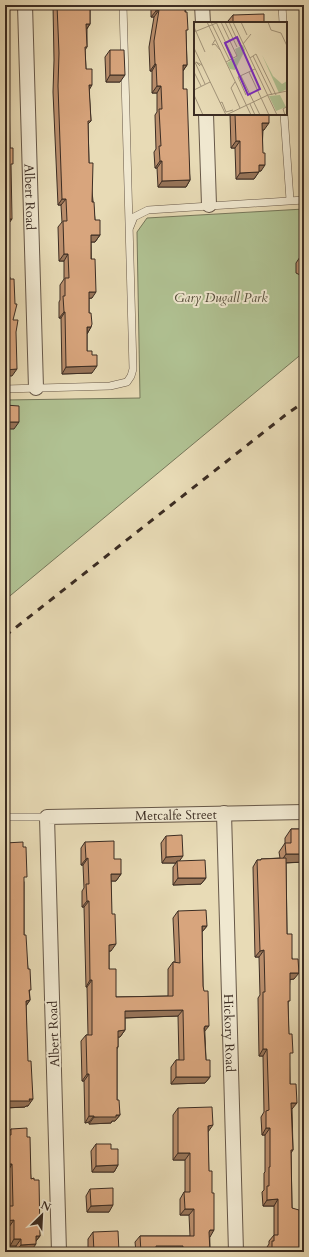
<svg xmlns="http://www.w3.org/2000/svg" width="309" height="1257" viewBox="0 0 309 1257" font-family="Cardo,serif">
  <rect width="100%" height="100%" fill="#e8dbb6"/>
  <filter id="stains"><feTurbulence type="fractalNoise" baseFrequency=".005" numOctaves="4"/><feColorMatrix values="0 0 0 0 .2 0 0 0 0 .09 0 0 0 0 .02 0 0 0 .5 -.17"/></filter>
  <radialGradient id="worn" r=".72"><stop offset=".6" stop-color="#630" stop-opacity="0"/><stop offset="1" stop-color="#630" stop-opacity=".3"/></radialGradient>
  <path fill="#b0c192" stroke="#76775a" d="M304,209V352L5,600V400L140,398L137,232L147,218Z"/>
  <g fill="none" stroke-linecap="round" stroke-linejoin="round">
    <defs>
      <g id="lane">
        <path d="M282,5L283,23"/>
        <path d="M284,114L290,200"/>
        <path d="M130,227L134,217L148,210L304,200"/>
        <path d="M5,389L110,386L127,382L131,376L133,369L123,5"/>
        <path d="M5,817H47"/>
      </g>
      <g id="street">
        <path id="s1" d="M25,5L36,388"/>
        <path d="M202,5L203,23"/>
        <path d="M206,114L209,205"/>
        <path id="s2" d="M224,813L236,1252"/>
        <path id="s3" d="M59,1252L47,817L304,812"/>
      </g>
    </defs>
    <use href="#lane" stroke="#675848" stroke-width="8"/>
    <use href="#street" stroke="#675848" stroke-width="16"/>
    <use href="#lane" stroke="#f0e8d0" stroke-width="7"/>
    <use href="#street" stroke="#f0e8d0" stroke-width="14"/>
    <path stroke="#3c2d23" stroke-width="3" stroke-dasharray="7 7" stroke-linecap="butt" d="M5,636L288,413L304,402"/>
  </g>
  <g fill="#ba8e6c" stroke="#3c2d23">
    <path d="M53,5H90V24L87,29V47L85,50L86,69L89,90L91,121L88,124L89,163L95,220L100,235L95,242H91L92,298H89V313L91,327L87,334V351L92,373L62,374L61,318H59V302L60,300V285L64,279V261H59L58,227L62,222L61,205H58L53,92L54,60Z"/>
    <path d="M151,5H185L187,65L183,71V89L190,180L186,187H158L157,168H155L154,152L156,149L155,115L157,112V93H152V71H150L149,47L154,17H151Z"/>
    <path d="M233,15L264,23H228V21Z"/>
    <path d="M304,32V47H303L302,34Z"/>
    <path d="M110,50L120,82H106L105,57Z"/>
    <path d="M230,114H269L264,130H263L261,171H259L254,179H236L235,148H231Z"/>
    <path d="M304,254V277L296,273V263L300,257Z"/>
    <path d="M291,829H304V862L286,863L287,934L292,959L294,979H290L288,1004L290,1084L292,1109L293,1150L291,1153L292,1208L299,1252H267V1247L269,1244V1241L274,1235V1206H263L262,1192L264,1190V1173L265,1172V1135H262L261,1117L264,1112L263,1056H259L258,998L260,995L259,957H255L253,867L257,860H261V859L280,858L279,852L285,843V838Z"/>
    <path d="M166,836L179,861L206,878L201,884L173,885V867L176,863H162L161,843Z"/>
    <path d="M85,842L114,859L121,874L116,881H111V951H109V969L116,997L168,996V969L173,962H175L173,918L178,911L207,926L202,932L203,986L206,1060L210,1077L205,1083L171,1084V1067L176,1060H179L178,1016L125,1018V1030L120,1037H118V1047L117,1049V1100L120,1115L115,1121H112L111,1123L89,1124V1122L85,1123L84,1081H82L81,1041L86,1035H88L87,987H86L84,907H82V891L84,888L83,865H81V848Z"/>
    <path d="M5,843L24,882V935L28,969L30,1000L26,1006L28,1106H26L25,1107L5,1108Z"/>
    <path d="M178,1108L208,1131L210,1252H136L135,1242L140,1236H190L189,1215H180V1199L184,1192H185V1160H173V1115Z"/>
    <path d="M11,1129L27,1137L31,1179L40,1236L36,1241L31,1251H16V1246H10L9,1227H5V1206H9L8,1171H5V1136L6,1135H7Z"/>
    <path d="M96,1144L111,1149L118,1165L114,1172H92L91,1151Z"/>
    <path d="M90,1189L109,1212H87L86,1196Z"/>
    <path d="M93,1232L119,1252H88V1239Z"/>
  </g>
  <g fill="#977458" stroke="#3c2d23">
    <path d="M159,10L154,17H151L156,11Z"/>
    <path d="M86,24H90L85,31Z"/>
    <path d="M155,64H156L152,71H150Z"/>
    <path d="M183,65H187L182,72Z"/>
    <path d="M110,75H125L120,82H106Z"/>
    <path d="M89,85H92L88,92Z"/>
    <path d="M157,86H161L157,93H152Z"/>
    <path d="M262,123H269L264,130H258Z"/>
    <path d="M236,141H240L235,148H231Z"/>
    <path d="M160,161H162L157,168H155Z"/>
    <path d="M259,165H265L261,171H254Z"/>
    <path d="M259,172L254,179H236L240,173Z"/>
    <path d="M190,180L186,187H158L162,181Z"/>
    <path d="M62,199H66L61,205H58Z"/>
    <path d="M5,219H12L7,226H5Z"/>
    <path d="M91,235H100L95,242H86Z"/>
    <path d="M64,254H68L64,261H59Z"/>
    <path d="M89,292H96L92,298L84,299Z"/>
    <path d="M64,312H65L61,318H59Z"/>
    <path d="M87,327H91L87,334Z"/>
    <path d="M97,366L92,373L62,374L66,367Z"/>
    <path d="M17,369L12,376H5V370Z"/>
    <path d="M5,422H19L14,429H5Z"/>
    <path d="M286,854H304V862L280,863Z"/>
    <path d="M183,856L178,863L177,861L176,863H162L166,857Z"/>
    <path d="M88,858L83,865H81L86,859Z"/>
    <path d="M111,874H121L116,881H106Z"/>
    <path d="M178,878H206L201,884L173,885Z"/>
    <path d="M87,901H89L84,907H82Z"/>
    <path d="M202,926H207L202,932Z"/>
    <path d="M116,944L111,951H104L109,945Z"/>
    <path d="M264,950L259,957H255L260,951Z"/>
    <path d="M290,973H299L294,979L286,980Z"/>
    <path d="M90,980H92L87,987H86Z"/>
    <path d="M30,1000L25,1007L26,1001Z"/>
    <path d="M183,1010L178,1016L120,1018L125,1011Z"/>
    <path d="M205,1026H209L204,1032Z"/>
    <path d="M125,1030L120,1037H113L118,1031Z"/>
    <path d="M263,1049H267L263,1056H259Z"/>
    <path d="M87,1074H89L84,1081H82Z"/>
    <path d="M176,1077H210L205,1083L171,1084Z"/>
    <path d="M29,1099H33L28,1106H26L25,1107L5,1108V1103L6,1101Z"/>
    <path d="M291,1103H297L292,1109H287Z"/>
    <path d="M120,1115L115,1121H112L111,1123L89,1124L94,1117Z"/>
    <path d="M89,1116H94L89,1122L85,1123Z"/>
    <path d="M213,1125L208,1132V1126Z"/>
    <path d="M266,1128H270L265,1135H262Z"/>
    <path d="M178,1153H190L185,1160H173Z"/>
    <path d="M6,1164H12L8,1171H5V1166Z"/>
    <path d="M118,1165L114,1172H92L96,1166Z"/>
    <path d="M278,1199L274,1206H263L267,1200Z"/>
    <path d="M113,1205L109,1212H87L91,1206Z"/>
    <path d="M185,1209H194L189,1215H180Z"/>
    <path d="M14,1220L9,1227H5V1221Z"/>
    <path d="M210,1230H214L210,1237H205Z"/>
    <path d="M36,1236H40L35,1242Z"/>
    <path d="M14,1239H21L16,1246H10Z"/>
    <path d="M36,1244L31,1251H16L21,1245Z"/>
    <path d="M156,1246H183L179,1252H142Z"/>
  </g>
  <g fill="#d8a57d" stroke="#3c2d23">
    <path d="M5,5H6V19L9,87L10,148H13V164H11L12,219H5Z"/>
    <path d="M57,5H90V24H86L87,47H85L86,69H92V85H89L91,121H88L89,163H93L92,202H94L95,220H100V235H91V259H95L96,292H89V313H91L92,324L91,327H87V351H92V355H97V366L66,367L65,312H64L63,296H65V278H69L68,254H64L63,221H67L66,199H62L58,86L59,53Z"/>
    <path d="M156,5H185V12H187L188,30H186L187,65H183V89H187L190,180L162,181V161H160L159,146H161L159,109H162L161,86H157L156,64H155L154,41L159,10L156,11Z"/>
    <path d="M264,14V23H233V15Z"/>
    <path d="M110,50H124L125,75H110Z"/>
    <path d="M235,114H269V123H262L263,153H265V165H259V172L240,173V141H236Z"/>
    <path d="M304,254V268L301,267L300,257Z"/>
    <path d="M5,277H10V279H14L15,304H17L13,320H18L16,332L17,369L5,370Z"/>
    <path d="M5,405L19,406V422H5Z"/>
    <path d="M291,829H304V854H286L285,843H291Z"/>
    <path d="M182,835L183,856L166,857V836Z"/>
    <path d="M114,841V859H121V874H111L112,914H115L116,944L109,945V969H116V997L173,996V962L180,963L178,911L206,910L207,926H202L203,986L204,991H208L209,1026H205L204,1028L206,1060H210V1077H176V1060H184L183,1010L125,1011V1030L118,1031V1047H117V1100H119L120,1115H116V1117H94V1116H89V1074H87L86,1035H92V980H90L89,901H87L86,884H89L88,858L86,859L85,842Z"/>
    <path d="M23,842V847H26L27,877H24V935H26L28,969H30L31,990H29L30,1000L26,1001L28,1061H31L33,1099H29L30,1101H6L5,1052V1018H8L5,954V843Z"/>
    <path d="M286,858L287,934H292V959H298L299,973H290V1001H288L289,1034H292L293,1053H290V1084H296L297,1103H291L293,1150H291L292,1208L299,1210V1252H272V1241H274V1235H278V1199L267,1200V1186H269V1167H270V1128H266V1111L269,1110L267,1049H263V992H265L264,950L260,951L257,860H261V859Z"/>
    <path d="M205,860L206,878H178L177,861Z"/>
    <path d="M212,1107L213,1125L208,1126L209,1171H212V1193H214V1230H210L209,1232L210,1252H183V1246H156V1252H141L140,1236H194V1209H185L184,1192H190V1153H178V1108Z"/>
    <path d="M27,1128V1137H30L31,1179L34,1178V1180H39L40,1236H36V1244L21,1245V1239H14V1220L5,1221V1206H13L12,1164H6V1135H11V1129Z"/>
    <path d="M96,1144H111V1149H118V1165L96,1166Z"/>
    <path d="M113,1188V1205L91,1206L90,1189Z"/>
    <path d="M118,1231L119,1252H94L93,1232Z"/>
  </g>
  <g text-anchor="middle" stroke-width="4" stroke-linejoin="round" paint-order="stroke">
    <g font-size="13" fill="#3c2d23" stroke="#f0e8d0">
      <text dy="5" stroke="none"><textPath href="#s1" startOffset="192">Albert Road</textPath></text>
      <text dy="5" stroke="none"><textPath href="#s3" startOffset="564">Metcalfe Street</textPath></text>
      <text dy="5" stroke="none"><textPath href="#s2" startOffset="220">Hickory Road</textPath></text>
      <text transform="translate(53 1034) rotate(-92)" y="5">Albert Road</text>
    </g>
    <g font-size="13" font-style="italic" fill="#534b39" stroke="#f0e8d0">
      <text x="221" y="302">Gary Dugall Park</text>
    </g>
  </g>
  <g transform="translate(194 22)">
    <rect width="93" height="93" fill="#e8dbb6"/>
    <path d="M49,23L51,28L41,48L36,47L33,41L43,35L41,27ZM68,33L79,54L88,62L93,59V67L85,71ZM86,73L92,85L82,89L75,74Z" fill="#b0c192"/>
    <path fill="none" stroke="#a3957b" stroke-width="1" d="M13,0L57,93M17,0L36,39M22,0L39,36M27,0L43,34L32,40M31,0L43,25M35,0L46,24M39,0L83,93M47,0L53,13M74,0L77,8L87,11L93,24M0,5L11,30M0,10L25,0M21,18L18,23L21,22L26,28M49,22L57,12M0,26L32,93M59,34L78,73M56,36L62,32L82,73M0,38L11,62M6,44L2,40L8,43M0,50L7,64M55,50L75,93M47,54L66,93M41,60L37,66L46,86M0,68L16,60M0,73L9,93M52,73L44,55L61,47M26,81L28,80L32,90L39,88M56,82L61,93M32,93L74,73L93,69M91,93L89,87L92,85L93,88"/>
    <path fill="#7b2cbf" fill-opacity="0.15" stroke="#7b2cbf" stroke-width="2" d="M43,15L66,67L54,73L31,21Z"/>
    <rect width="93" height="93" fill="none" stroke="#3c2d23" stroke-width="2"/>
  </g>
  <rect width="309" height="1257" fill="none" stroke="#e8dbb6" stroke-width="20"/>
  <rect x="6" y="6" width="297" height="1245" fill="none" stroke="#3c2d23" stroke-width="2"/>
  <rect x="10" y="10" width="289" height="1237" fill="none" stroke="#3c2d23"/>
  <g transform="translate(42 1215) rotate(24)" stroke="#f0e8d0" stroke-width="3" paint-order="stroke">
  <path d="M0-3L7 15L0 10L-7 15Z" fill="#3c2d23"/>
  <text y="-6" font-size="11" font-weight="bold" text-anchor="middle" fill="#3c2d23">N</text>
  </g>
  <rect width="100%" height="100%" filter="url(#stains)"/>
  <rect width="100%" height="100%" fill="url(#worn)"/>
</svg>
